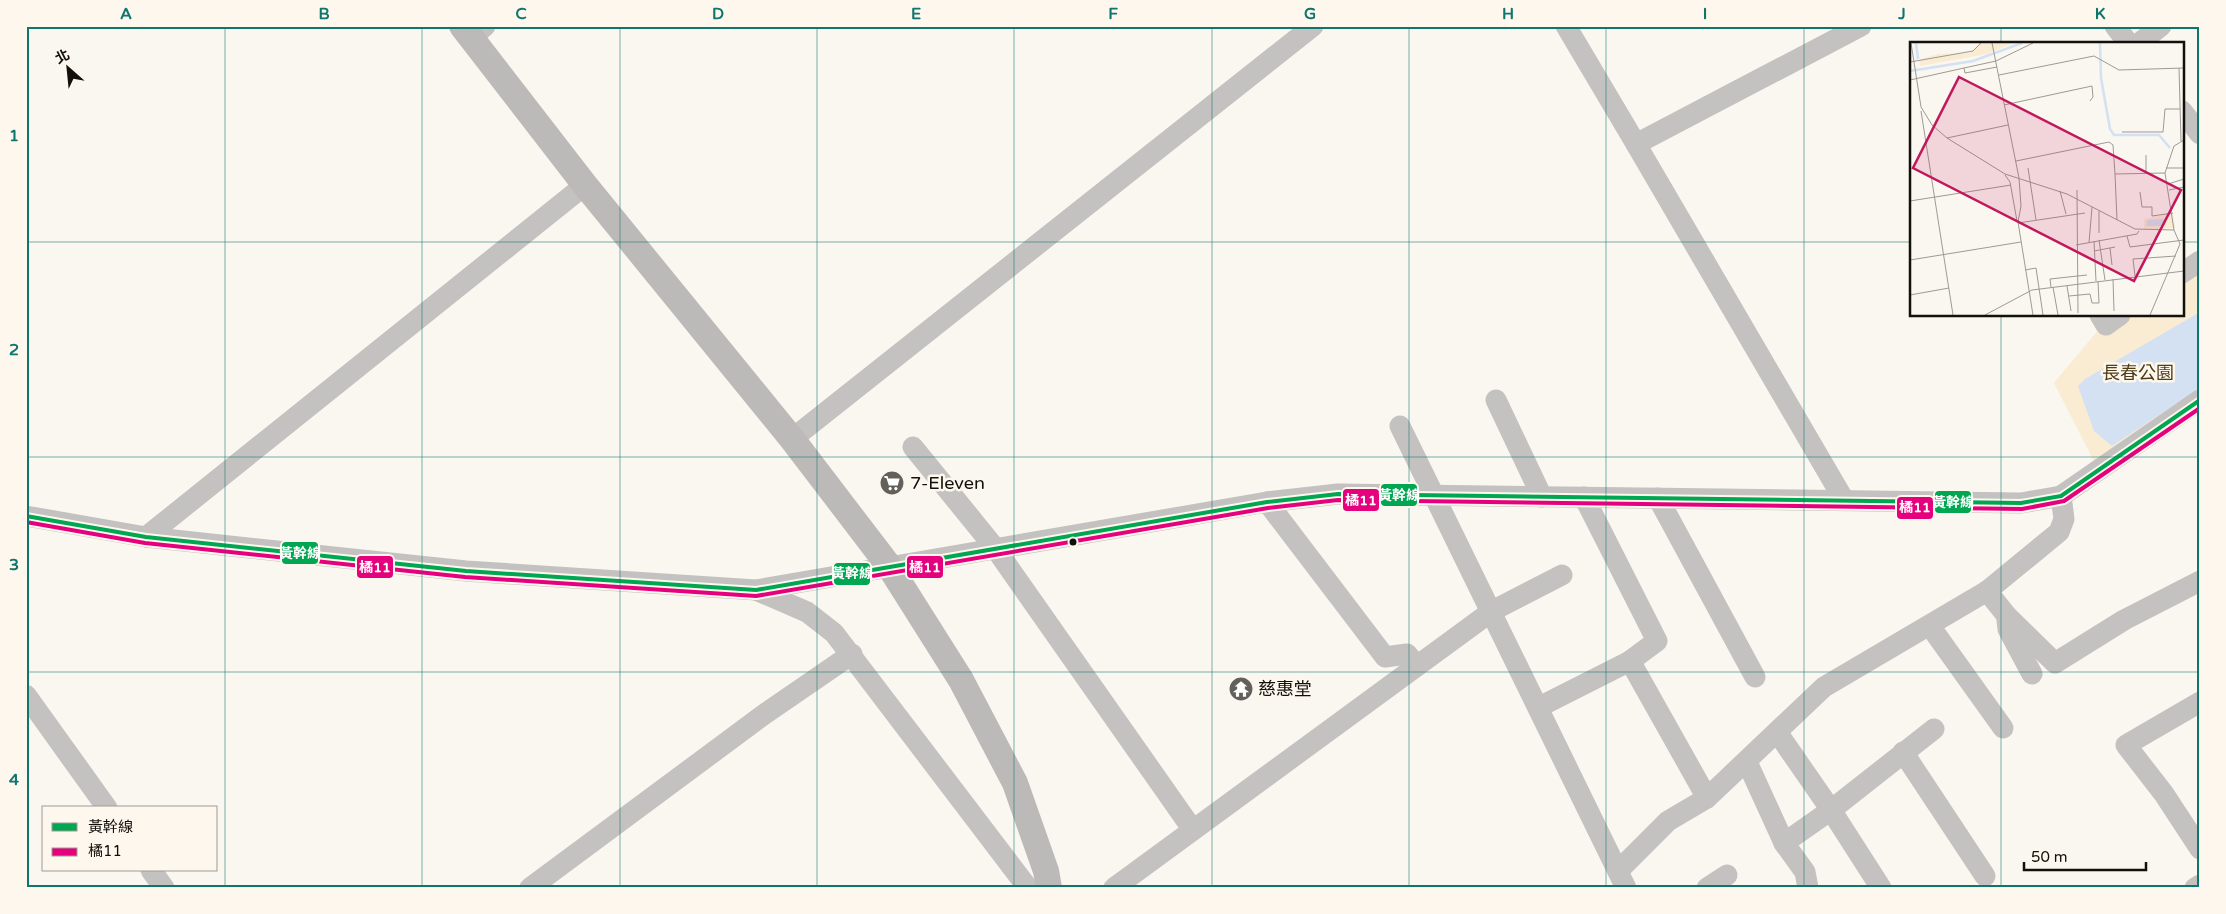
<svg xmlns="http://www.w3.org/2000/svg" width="2226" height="914" viewBox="0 0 2226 914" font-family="'Varela Round','Noto Sans TC',sans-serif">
  <rect width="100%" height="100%" fill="#faf6f0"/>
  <path fill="#f9ecd2" d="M2200,262V400L2100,473L2054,383L2105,322L2122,315H2182V274Z"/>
  <path fill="#d3e1f2" d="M2200,312V388L2112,446L2094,431L2078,386L2085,379Z"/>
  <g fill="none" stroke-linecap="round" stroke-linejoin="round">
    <g stroke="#c3c2c0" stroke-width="21">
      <path d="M1566,26L1636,144L1861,26"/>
      <path d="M2115,26L2129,44"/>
      <path d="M471,38L485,26"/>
      <path d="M2138,44L2161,26"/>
      <path d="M2182,111L2200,134"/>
      <path d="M1636,144L1844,500"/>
      <path d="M2182,273L2200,261"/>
      <path d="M2100,315L2106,325L2120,315"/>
      <path d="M1496,400L1542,497"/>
      <path d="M1400,426L1626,888"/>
      <path d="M792,439L1313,26"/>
      <path d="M913,447L995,548L1193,830"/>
      <path d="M1584,497L1657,641L1630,661L1707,798"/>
      <path d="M1658,498L1755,677"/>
      <path d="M1267,502L1385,657L1407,654L1417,666"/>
      <path d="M26,516L146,537L466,571L756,590L1267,502L1338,494L2021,503L2061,496L2200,400"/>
      <path d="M146,537L585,185"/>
      <path d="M756,590L807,612L834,633L1028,888"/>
      <path d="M1987,591L2007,616L2055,663L2124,620L2200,581"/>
      <path d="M2007,620L2008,629L2032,674"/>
      <path d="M1930,626L2003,728"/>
      <path d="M26,695L107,808"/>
      <path d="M2200,702L2126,745L2164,794L2200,849"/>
      <path d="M1539,707L1630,661"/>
      <path d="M1777,732L1831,810L1881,888"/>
      <path d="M1903,752L1985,876"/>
      <path d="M1747,762L1784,843L1805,872L1808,888"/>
      <path d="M1784,843L1831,810L1934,729"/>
      <path d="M151,870L164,888"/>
      <path d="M1619,870L1668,821L1707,798L1824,687L1987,591L2059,532L2064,519L2061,496"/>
      <path d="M530,888L766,713L852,654"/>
      <path d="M1114,888L1492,611L1562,575"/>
      <path d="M1707,888L1727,875"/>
      <path d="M2195,888L2200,885"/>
    </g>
    <path stroke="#bcbab8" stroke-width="26" d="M462,26L585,185L792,439L889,566L961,680L1015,783L1046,871L1049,888"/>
    <defs>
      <path id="bus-1" d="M26,516L146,537L466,571L756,590L1267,502L1338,494L2021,503L2061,496L2200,400"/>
      <path id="bus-2" d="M26,522L145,543L465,577L756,596L1268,508L1338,500L2022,509L2064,501L2200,408"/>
    </defs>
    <use href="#bus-1" stroke="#fdf7ed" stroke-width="8"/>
    <use href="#bus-2" stroke="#fdf7ed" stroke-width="8"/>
    <use href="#bus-1" stroke="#00a651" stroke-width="4"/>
    <use href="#bus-2" stroke="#e5007d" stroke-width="4"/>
  </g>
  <path fill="none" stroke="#0f766e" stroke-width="1" stroke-opacity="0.55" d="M225,26V888M422,26V888M620,26V888M817,26V888M1014,26V888M1212,26V888M1409,26V888M1606,26V888M1804,26V888M2001,26V44M26,242H1911M2182,242H2200M2001,315V888M26,457H2200M26,672H2200"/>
  <defs>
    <symbol id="supermarket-disc" viewBox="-11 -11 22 22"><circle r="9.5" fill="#63605c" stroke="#fdf7ed"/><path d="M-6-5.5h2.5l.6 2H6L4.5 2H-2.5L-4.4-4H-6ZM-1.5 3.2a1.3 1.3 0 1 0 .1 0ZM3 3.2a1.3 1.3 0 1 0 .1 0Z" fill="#fff"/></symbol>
    <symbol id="temple-disc" viewBox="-11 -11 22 22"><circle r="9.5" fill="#63605c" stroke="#fdf7ed"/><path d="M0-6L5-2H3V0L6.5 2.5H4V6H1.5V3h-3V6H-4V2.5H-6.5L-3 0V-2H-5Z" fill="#fff"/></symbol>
  </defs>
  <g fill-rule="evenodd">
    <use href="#supermarket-disc" x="878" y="469" width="28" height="28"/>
    <use href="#temple-disc" x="1227" y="675" width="28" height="28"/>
  </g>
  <circle fill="#12100c" stroke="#fdf7ed" stroke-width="2" cx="1073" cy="542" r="4.5"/>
  <g text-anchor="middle" stroke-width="5" stroke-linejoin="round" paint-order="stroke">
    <g font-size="18" fill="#4d3c18" stroke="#fdf7ed">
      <text x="2138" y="379">長春公園</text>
    </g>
    <g font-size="18" fill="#12100c" stroke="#fdf7ed" text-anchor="start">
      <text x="910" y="489">7-Eleven</text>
      <text x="1258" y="695">慈惠堂</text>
    </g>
  </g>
  <g transform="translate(1910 42)">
    <rect width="274" height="274" fill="#faf6f0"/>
    <path d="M70,1H103L77,12L10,24L9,18L27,12L59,11ZM263,171L265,186L234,188V177Z" fill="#f9ecd2"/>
    <path d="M255,177L256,184H236L237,178Z" fill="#d3e1f2"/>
    <path fill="none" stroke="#d3e1f2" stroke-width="2.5" d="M6,1L8,17M190,1L191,36L200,87L204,93H249L260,106M0,29L63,19L112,1"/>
    <path fill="none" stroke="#9d9a95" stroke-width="1" d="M1,1L11,65L22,83L37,96L95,132L157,152L225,187L264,188M82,1L109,136L111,164L108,180L123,273M0,20L63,9L71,1M54,26L86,19L123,1M269,26L271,99M89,33L184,14L209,28L274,26M0,38L54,26L55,31L87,25M94,63L182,44L183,55L180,59M11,69L43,273M212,90H253L255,67H270M37,96L98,83M106,119L199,100L203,103L205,132L255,131M118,126L126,178M256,126H274M205,132L207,178M236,132V113M95,133L100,140L107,179M258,142L274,137M167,148L168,271M259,148L274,145M150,149L156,172M230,150L232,165H242V174L263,171M0,159L101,143M189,169V191M108,181L175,171M217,194L220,205L274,198M189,198L195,238M184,199L186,239M179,201L182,165M166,203L227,192L229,189M200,206L202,223M184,209L205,205M0,218L111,200M115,228L126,226L133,273M225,234L223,217L266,214M203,237L204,269M157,244L161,269M141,245L140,237L177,233M143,245L148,273M0,253L39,246M159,254L180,252L182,261H189L188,239M75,273L122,248L274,229M240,273L270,202L264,188L255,131L264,104L274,98"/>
    <path fill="#c2185b" fill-opacity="0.15" stroke="#c2185b" stroke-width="2.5" d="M49,35L271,148L224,239L3,126Z"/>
    <rect width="274" height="274" fill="none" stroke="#12100c" stroke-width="2.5"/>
  </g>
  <g stroke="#fdf7ed" stroke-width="2">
    <rect x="1380" y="483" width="38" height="24" rx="5" fill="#00a651"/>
    <rect x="1342" y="488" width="38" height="24" rx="5" fill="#e5007d"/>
    <rect x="1934" y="490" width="38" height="24" rx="5" fill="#00a651"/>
    <rect x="1896" y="496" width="38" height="24" rx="5" fill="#e5007d"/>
    <rect x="281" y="541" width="38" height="24" rx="5" fill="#00a651"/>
    <rect x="906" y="555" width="38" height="24" rx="5" fill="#e5007d"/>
    <rect x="356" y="555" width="38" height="24" rx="5" fill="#e5007d"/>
    <rect x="833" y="562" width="38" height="24" rx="5" fill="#00a651"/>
  </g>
  <g font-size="14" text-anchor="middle" font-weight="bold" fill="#fff">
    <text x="1399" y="500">黃幹線</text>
    <text x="1361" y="505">橘11</text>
    <text x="1953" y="507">黃幹線</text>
    <text x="1915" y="512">橘11</text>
    <text x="300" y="558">黃幹線</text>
    <text x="925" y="572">橘11</text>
    <text x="375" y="572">橘11</text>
    <text x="852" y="578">黃幹線</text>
  </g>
  <rect width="2226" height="914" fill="none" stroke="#fdf7ed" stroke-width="55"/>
  <rect x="42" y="806" width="175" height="65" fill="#fdf7ed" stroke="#9f9b93"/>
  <rect x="52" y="823" width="25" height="8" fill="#00a651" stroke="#9f9b93"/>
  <text x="88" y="832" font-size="15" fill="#12100c">黃幹線</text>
  <rect x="52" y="848" width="25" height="8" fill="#e5007d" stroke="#9f9b93"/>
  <text x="88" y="856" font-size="15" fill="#12100c">橘11</text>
  <g transform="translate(68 68) rotate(333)" stroke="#fdf7ed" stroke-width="4" paint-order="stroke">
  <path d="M0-4L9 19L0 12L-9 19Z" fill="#12100c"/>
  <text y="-8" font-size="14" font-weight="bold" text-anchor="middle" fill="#12100c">北</text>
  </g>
  <path d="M2024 862v8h122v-8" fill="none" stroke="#12100c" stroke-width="2.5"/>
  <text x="2031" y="862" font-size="15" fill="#12100c" stroke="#fdf7ed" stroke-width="4" paint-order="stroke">50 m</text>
  <rect x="28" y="28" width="2170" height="858" fill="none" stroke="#0f766e" stroke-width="2"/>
  <g font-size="16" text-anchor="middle" font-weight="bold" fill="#0f766e">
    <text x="126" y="19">A</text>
    <text x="324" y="19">B</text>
    <text x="521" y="19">C</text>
    <text x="718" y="19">D</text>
    <text x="916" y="19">E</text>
    <text x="1113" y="19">F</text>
    <text x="1310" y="19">G</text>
    <text x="1508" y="19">H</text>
    <text x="1705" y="19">I</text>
    <text x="1902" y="19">J</text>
    <text x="2100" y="19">K</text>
    <text x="14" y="141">1</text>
    <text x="14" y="355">2</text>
    <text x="14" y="570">3</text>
    <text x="14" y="785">4</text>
  </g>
</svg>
